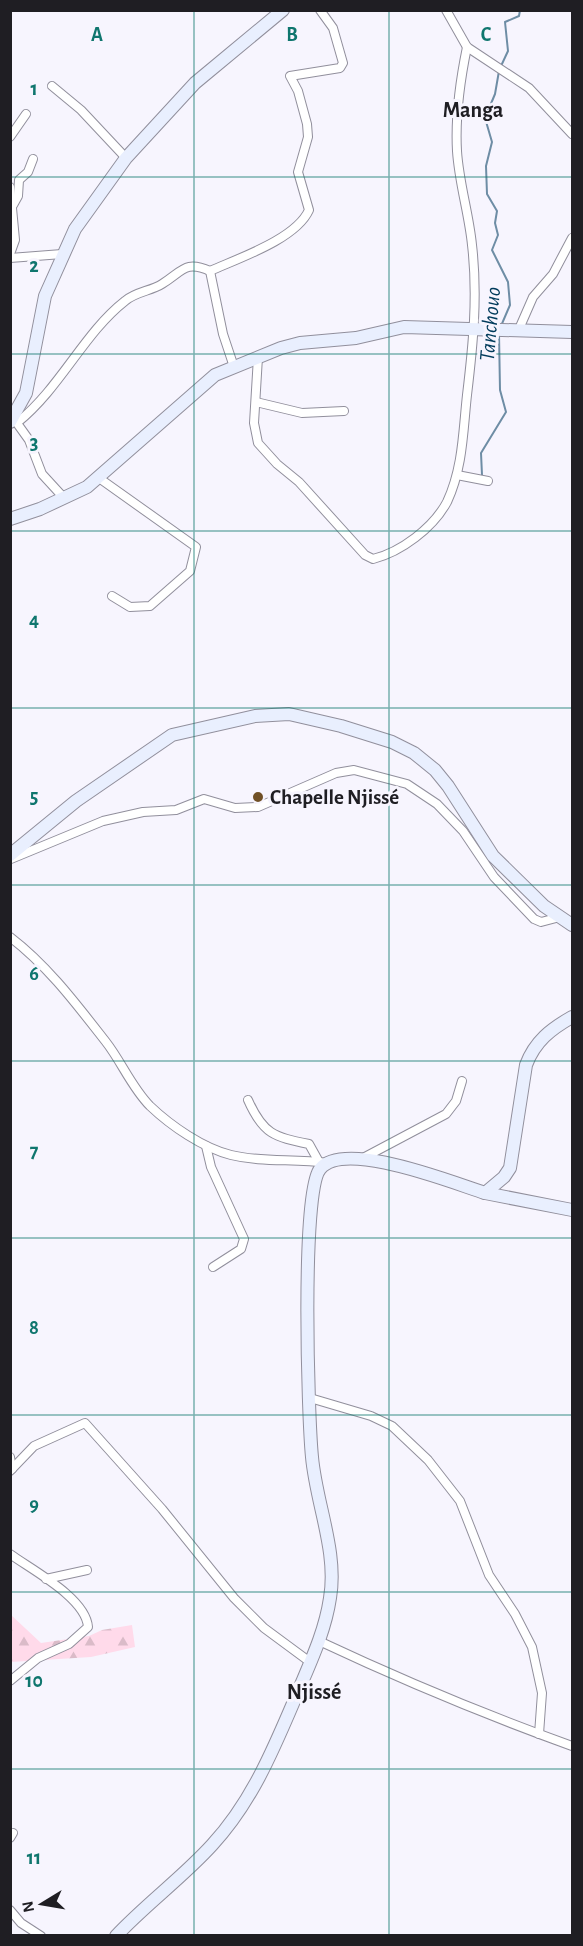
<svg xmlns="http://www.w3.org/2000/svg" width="583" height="1946" viewBox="0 0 583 1946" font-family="'Alegreya Sans',sans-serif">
  <defs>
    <pattern id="forest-firs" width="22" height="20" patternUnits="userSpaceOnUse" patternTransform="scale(1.5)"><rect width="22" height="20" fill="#ffdaea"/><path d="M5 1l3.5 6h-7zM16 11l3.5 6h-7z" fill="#dabbc8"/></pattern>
  </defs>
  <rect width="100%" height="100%" fill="#f7f5fe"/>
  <path fill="url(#forest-firs)" d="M10,1614L41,1643L89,1636L102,1630L132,1625L135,1647L91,1657L11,1662Z"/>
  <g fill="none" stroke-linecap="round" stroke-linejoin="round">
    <g stroke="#6e8da5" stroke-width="2">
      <path d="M501,66L508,51L505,22L519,16L520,10"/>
      <path d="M499,71L495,94L485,118L492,142L486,166L487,194L497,211L495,223L498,235L492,250L508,282L510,305L501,326"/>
      <path d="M482,475L481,453L506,412L500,390L499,334"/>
    </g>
    <defs>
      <g id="street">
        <path d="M446,10L467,47L529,88L572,134"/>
        <path d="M52,86L81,110L126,158"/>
        <path d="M10,137L26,114"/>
        <path d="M10,187L15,240L10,254"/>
        <path d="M13,205L18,196L19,180L28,172L33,159"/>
        <path d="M10,258L62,254"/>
        <path d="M519,329L533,297L553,274L572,238"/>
        <path d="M258,357L254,423L258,443L277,464L299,482L365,555L373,559C401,552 433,528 447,502C463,468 463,431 467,395C473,345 478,296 472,245C469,214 459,183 457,151C455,116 460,81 467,47"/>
        <path d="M234,367L223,334L210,271C239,258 296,239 309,210L298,172L308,137L307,124L298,91L290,76L340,68L343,63L333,28L320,10"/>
        <path d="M256,402L302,413L344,411"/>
        <path d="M14,419L29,440L42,474L64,498"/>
        <path d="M18,422C61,387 84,333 125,301C135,292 151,291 162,284C183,271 185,260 210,271"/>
        <path d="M457,475L488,481"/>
        <path d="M99,478L196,547L190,571L150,606L130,607L112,596"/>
        <path d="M11,859L103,821L143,812L176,810L204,799L235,808L258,807L336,773L354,770L407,784L437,804L463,831L494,877L534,919L541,922L560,917"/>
        <path d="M10,937C48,966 77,1005 106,1042C121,1061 132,1088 150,1106C171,1126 203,1148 231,1155C263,1163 295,1158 327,1163"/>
        <path d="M248,1100C263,1134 274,1137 309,1144L319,1162"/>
        <path d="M206,1146L211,1167L244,1239L241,1249L213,1267"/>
        <path d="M363,1158L446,1114L456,1101L462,1081"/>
        <path d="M310,1398L371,1416L392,1426L428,1460L460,1501L489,1575L515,1614L532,1647L542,1693L539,1734"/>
        <path d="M10,1457L12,1469"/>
        <path d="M10,1471L34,1446L85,1423L162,1509L234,1598L264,1628L310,1662"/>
        <path d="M10,1554C32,1570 86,1598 88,1627L69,1644L38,1658L10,1681"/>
        <path d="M46,1579L87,1570"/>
        <path d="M319,1641C402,1680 486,1715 572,1746"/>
        <path d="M10,1838L13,1833"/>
        <path d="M10,1910L21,1923L41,1936"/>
      </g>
      <g id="secondary">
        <path d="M10,422L26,393L45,296L75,229L126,158L195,83L283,10"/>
        <path d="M10,519L40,509L87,487L215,375L281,348L300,343L356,338L404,327L572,332"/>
        <path d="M10,855L76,801L172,735L255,716L289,714L341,726L392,742L414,753L435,770L448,786L493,856L544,906L572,925"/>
        <path d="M485,1193L572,1210"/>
        <path d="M116,1936C146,1904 183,1877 212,1845C252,1802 274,1748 297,1694C310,1663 325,1632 330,1598C338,1552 316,1503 312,1457C308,1417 301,1192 320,1169C344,1139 453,1183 485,1193L504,1177L510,1168L526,1065C535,1041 551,1029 572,1017"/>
      </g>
    </defs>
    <use href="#street" stroke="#918f9c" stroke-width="10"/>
    <use href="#secondary" stroke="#918f9c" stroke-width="14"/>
    <use href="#street" stroke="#fff" stroke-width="8"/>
    <use href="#secondary" stroke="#e9effe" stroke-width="12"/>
  </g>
  <path fill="none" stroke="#0f766e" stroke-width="1.5" stroke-opacity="0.55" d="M194,10V1936M389,10V1936M10,177H572M10,354H572M10,531H572M10,708H572M10,885H572M10,1061H572M10,1238H572M10,1415H572M10,1592H572M10,1769H572"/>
  <circle fill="#705026" stroke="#f7f5fe" stroke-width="2" cx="258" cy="797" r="6"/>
  <g text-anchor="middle" stroke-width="6" stroke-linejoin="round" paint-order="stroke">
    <g font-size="21" font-weight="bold" fill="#1f1e23" stroke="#f7f5fe" text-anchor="start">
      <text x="270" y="804">Chapelle Njissé</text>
    </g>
    <g font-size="22" font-weight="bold" fill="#1f1e23" stroke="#f7f5fe">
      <text x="473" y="117">Manga</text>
      <text x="314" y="1699">Njissé</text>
    </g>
    <g font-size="22" font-style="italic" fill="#003b5b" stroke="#f7f5fe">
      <text transform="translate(489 324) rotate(-85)" y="8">Tanchouo</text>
    </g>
  </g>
  <g font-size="20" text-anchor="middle" font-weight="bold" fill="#0f766e" stroke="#f7f5fe" stroke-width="6" stroke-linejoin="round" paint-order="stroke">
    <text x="97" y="41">A</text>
    <text x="292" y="41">B</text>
    <text x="486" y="41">C</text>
    <text x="34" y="95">1</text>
    <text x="34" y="272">2</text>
    <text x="34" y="449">3</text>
    <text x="34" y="626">4</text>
    <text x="34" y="803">5</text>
    <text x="34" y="980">6</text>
    <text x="34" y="1157">7</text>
    <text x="34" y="1334">8</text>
    <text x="34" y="1511">9</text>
    <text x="34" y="1687">10</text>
    <text x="34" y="1864">11</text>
  </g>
  <rect width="583" height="1946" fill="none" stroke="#1f1e23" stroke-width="24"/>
  <g transform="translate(42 1904) rotate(259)" stroke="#f7f5fe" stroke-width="4.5" paint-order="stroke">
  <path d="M0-4.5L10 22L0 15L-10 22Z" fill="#1f1e23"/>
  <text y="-9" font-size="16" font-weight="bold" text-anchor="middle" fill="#1f1e23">N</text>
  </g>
</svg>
